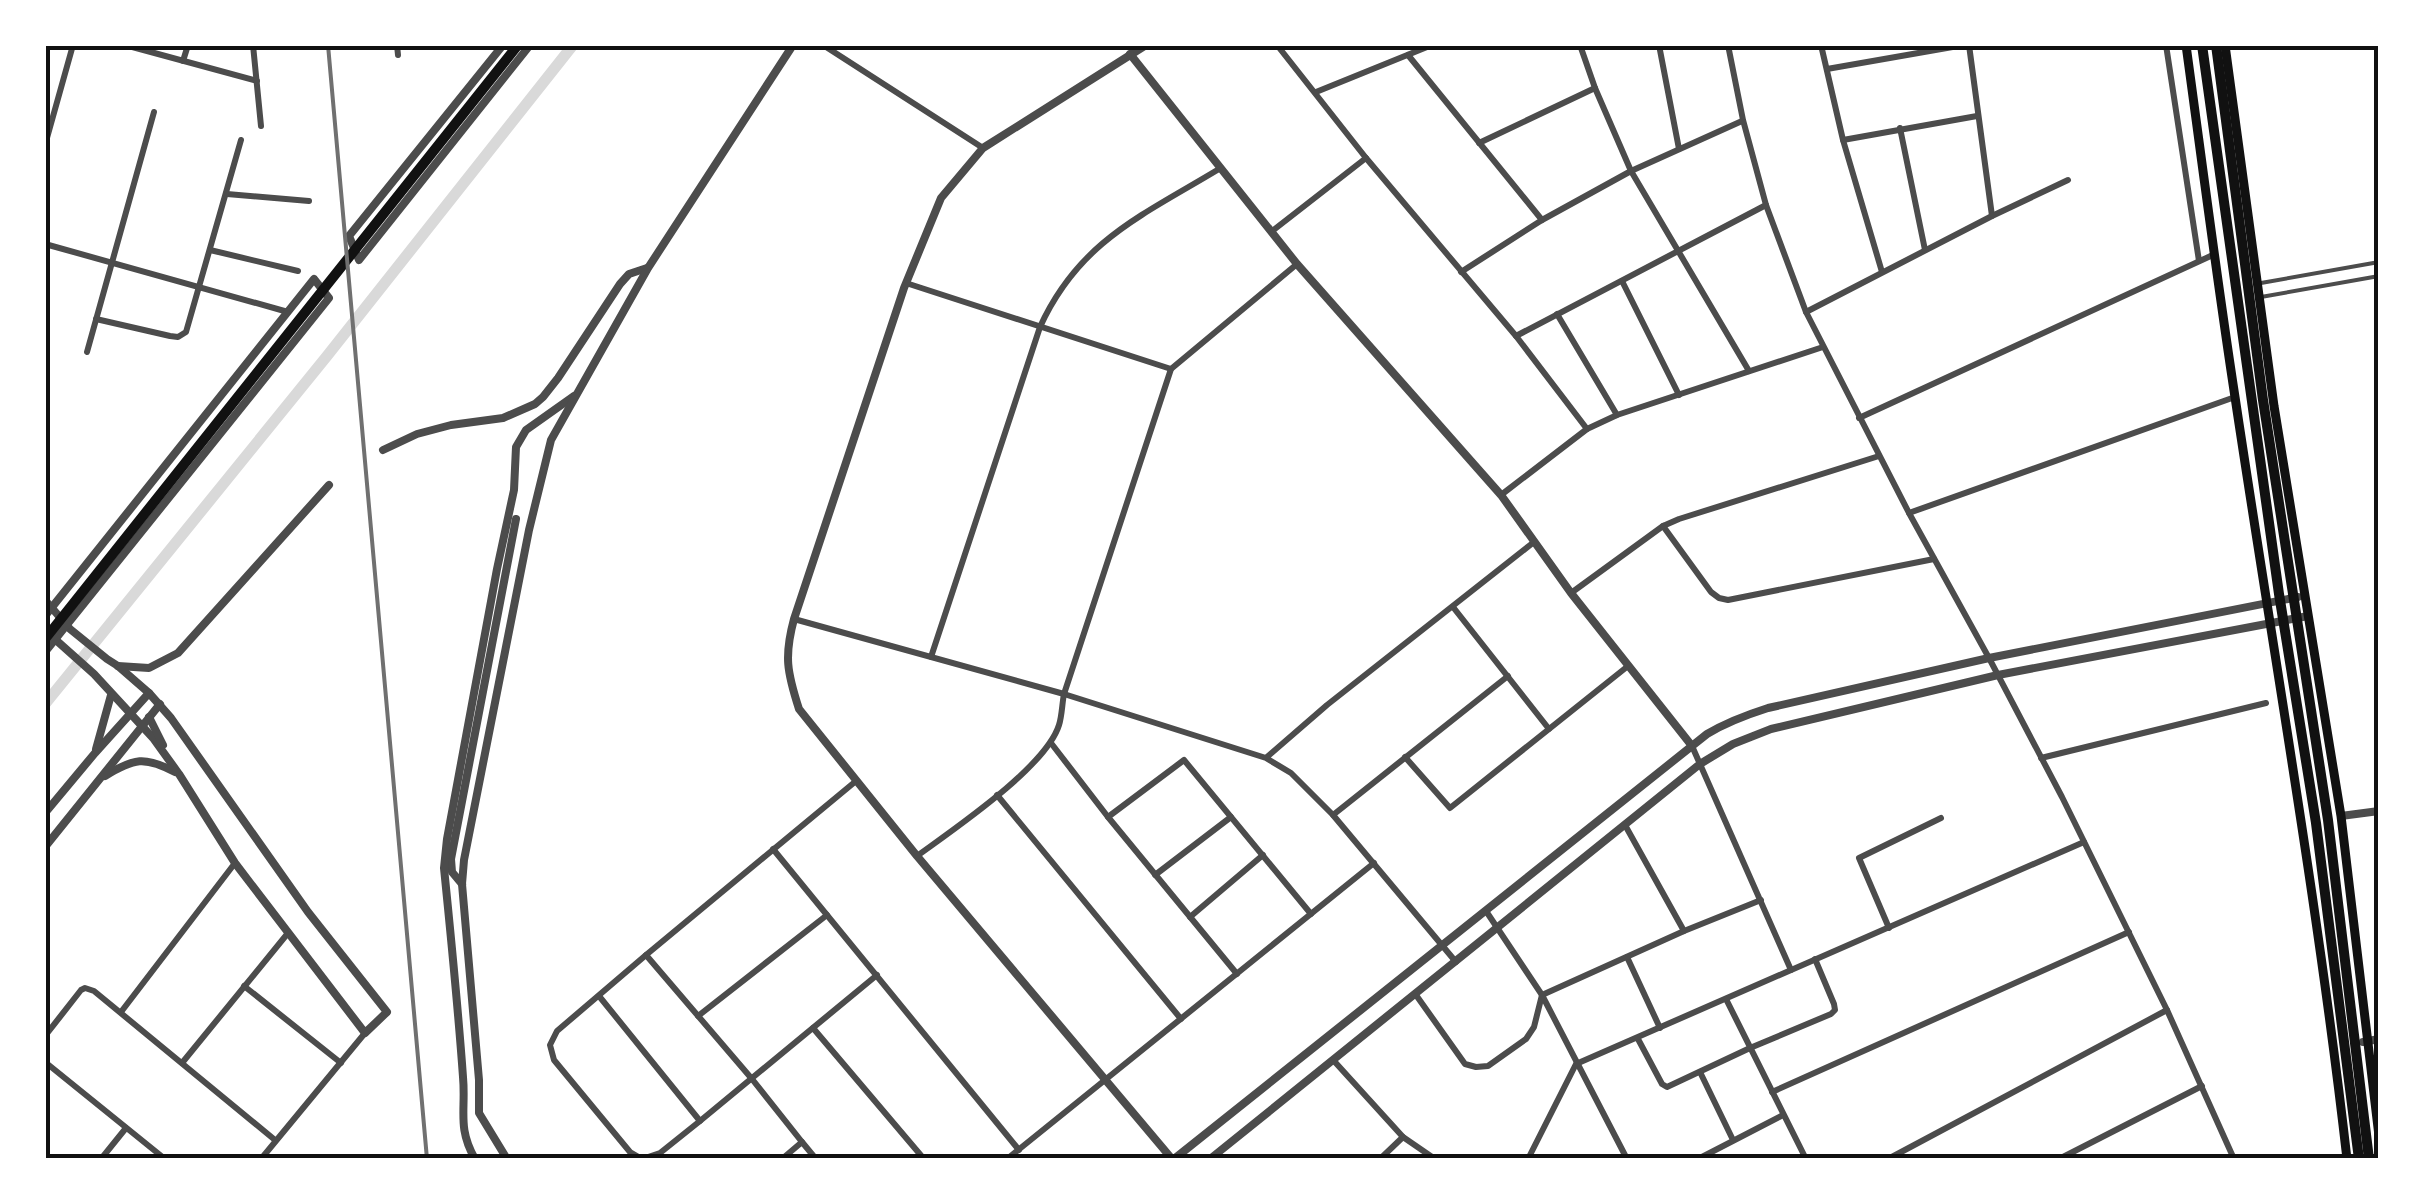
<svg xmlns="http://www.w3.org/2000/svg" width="2424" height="1204" viewBox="0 0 2424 1204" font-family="'Roboto Serif',serif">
  <rect width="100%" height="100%" fill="#fff"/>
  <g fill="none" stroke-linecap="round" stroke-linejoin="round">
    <path stroke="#d9d9d9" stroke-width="11" d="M45,704L327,356L573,45"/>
    <g stroke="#4c4c4c" stroke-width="4">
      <path d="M2261,283L2379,262"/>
      <path d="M2261,297L2379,276"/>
    </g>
    <g stroke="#4c4c4c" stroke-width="6">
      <path d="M125,45L257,81"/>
      <path d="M253,45L261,126"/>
      <path d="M397,45L398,55"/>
      <path d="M823,45L983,148"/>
      <path d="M1277,45L1366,158L1516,336L1587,429L1501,495"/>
      <path d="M1580,45L1595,88L1631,171L1749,371"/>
      <path d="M1659,45L1679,149"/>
      <path d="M1728,45L1743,120L1766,205L1806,312L1909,513L1989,658L2062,797L2167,1010L2234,1159"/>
      <path d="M1821,45L1843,140L1882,272"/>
      <path d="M1969,45L1992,216"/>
      <path d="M2166,45L2199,261"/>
      <path d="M1408,55L1542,220L1461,272"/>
      <path d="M183,61L188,45"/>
      <path d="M1827,69L1964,45"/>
      <path d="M1316,92L1432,45"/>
      <path d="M1900,128L1925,250"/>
      <path d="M1843,140L1977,116"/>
      <path d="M1479,143L1595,88"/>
      <path d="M45,145L73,45"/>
      <path d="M227,194L309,201"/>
      <path d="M1542,220L1631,171L1742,121"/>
      <path d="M1271,232L1366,158"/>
      <path d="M45,244L288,312"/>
      <path d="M210,250L298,271"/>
      <path d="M1622,281L1679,395"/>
      <path d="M906,283L1171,369"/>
      <path d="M1806,312L1992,216L2068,180"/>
      <path d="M1557,314L1617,415"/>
      <path d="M96,319L170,336L178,337L186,332L241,140"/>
      <path d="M1516,336L1766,205"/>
      <path d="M87,352L154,112"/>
      <path d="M1859,418L2215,254"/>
      <path d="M1587,429L1617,415L1823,347"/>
      <path d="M1909,513L2235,397"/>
      <path d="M1663,526L1711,592L1719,598L1728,600L1934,559"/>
      <path d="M1571,593L1663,526L1679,519L1879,456"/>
      <path d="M1453,607L1549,729"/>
      <path d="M794,619L1064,694L1266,758L1291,773L1333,815L1456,962"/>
      <path d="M931,657L1040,327C1079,241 1143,215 1219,169"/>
      <path d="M1051,743L1108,817"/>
      <path d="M1692,746L1791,970"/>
      <path d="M1267,757L1327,705L1534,542"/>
      <path d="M1405,757L1450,808L1628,666"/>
      <path d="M2041,758L2266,703"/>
      <path d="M997,795L1181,1019"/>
      <path d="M1333,815L1508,676"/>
      <path d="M1625,825L1684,931"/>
      <path d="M773,849L1019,1150"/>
      <path d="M917,856C954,829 1046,767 1059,725C1062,716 1062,704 1064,694L1171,369L1297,264"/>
      <path d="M1155,875L1231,817"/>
      <path d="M1486,911L1542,995L1627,1159"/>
      <path d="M1190,917L1263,855"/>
      <path d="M1889,928L1859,858L1941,818"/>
      <path d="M646,955L557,1031L550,1045L554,1060L630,1152L642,1159L660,1153L700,1121L877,975"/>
      <path d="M1627,957L1660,1028"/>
      <path d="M1237,974L1108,817L1184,760L1311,914"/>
      <path d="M244,986L341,1063"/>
      <path d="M1416,995L1465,1064L1476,1067L1488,1066L1526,1039L1534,1027L1542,995L1684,931L1761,900"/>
      <path d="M599,996L700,1121"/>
      <path d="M1726,999L1806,1159"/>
      <path d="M121,1012L235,863"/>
      <path d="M698,1016L827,915"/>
      <path d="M813,1028L924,1159"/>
      <path d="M45,1036L81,990L85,988L94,991L275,1140"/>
      <path d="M1638,1039L1662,1084L1667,1087L1750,1048L1831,1014L1835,1010L1834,1004L1815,959"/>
      <path d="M1334,1061L1403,1137L1435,1159"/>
      <path d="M45,1062L165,1159"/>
      <path d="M182,1063L288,933"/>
      <path d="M1700,1072L1733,1140"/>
      <path d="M1772,1092L2129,932"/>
      <path d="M802,1142L752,1079L646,955L856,781"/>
      <path d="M101,1159L126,1128"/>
      <path d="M261,1159L365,1033"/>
      <path d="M782,1159L802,1142L816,1159"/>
      <path d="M1007,1159L1374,863"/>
      <path d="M1380,1159L1403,1137"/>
      <path d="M1528,1159L1576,1064L2084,842"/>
      <path d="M1698,1159L1783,1115"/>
      <path d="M1888,1159L2167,1010"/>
      <path d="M2059,1159L2202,1086"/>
    </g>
    <g stroke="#4c4c4c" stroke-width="8">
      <path d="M503,45L349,236L359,260L530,45"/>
      <path d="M1146,45L983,148L941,198L904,288L794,619C784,656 787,672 799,709L917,856L1172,1159"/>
      <path d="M1130,54L1297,264L1501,495L1571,593L1692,746"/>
      <path d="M383,450L417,434L451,425L503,418L535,404L543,397L558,378L620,284L629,274L647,268"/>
      <path d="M45,600L70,629L107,659L118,666L149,693L171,718L308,912L387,1012L365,1033L235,863L179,774L153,738L94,674L57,641L45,626"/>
      <path d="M45,616L314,279L329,298L45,652"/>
      <path d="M118,666L149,668L178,653L329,485"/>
      <path d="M149,717L163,745"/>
      <path d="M96,749L111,695"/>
      <path d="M105,776C134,758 145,756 175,772"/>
      <path d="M45,813L95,753L149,693"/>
      <path d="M2341,816L2379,811"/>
      <path d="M45,847L160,704"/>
      <path d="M462,884L452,872L451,859L516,519"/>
      <path d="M2363,1042L2379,1039"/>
      <path d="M475,1159C457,1128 466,1110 463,1077C458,1007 451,937 444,868L447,839L497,569L514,490L516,447L526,430L574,396"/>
      <path d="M507,1159L479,1113V1080L462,884L464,860L529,530L551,440L648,268L793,45"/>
      <path d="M1174,1159L1707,734C1727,722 1746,715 1768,708L1989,658L2298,597"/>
      <path d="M1210,1159L1700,764L1733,744L1771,729L1998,675L2308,616"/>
    </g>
    <g stroke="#111" stroke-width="9">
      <path d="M2186,45C2202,162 2217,280 2235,397C2273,651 2318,904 2347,1159"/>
      <path d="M2225,45L2274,406L2341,816L2379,1136"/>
    </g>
    <g stroke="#111" stroke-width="10">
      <path d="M2202,45L2279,594L2316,823L2359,1159"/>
      <path d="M2216,45L2263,400L2328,820L2369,1159"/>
    </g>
    <path stroke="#111" stroke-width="10" d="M45,639L518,45"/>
    <path stroke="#707070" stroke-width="4" d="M328,45L427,1159"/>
  </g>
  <rect width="2424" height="1204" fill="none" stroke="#ffffff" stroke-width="95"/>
  <rect x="48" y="48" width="2328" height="1108" fill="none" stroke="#111" stroke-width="4"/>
</svg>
